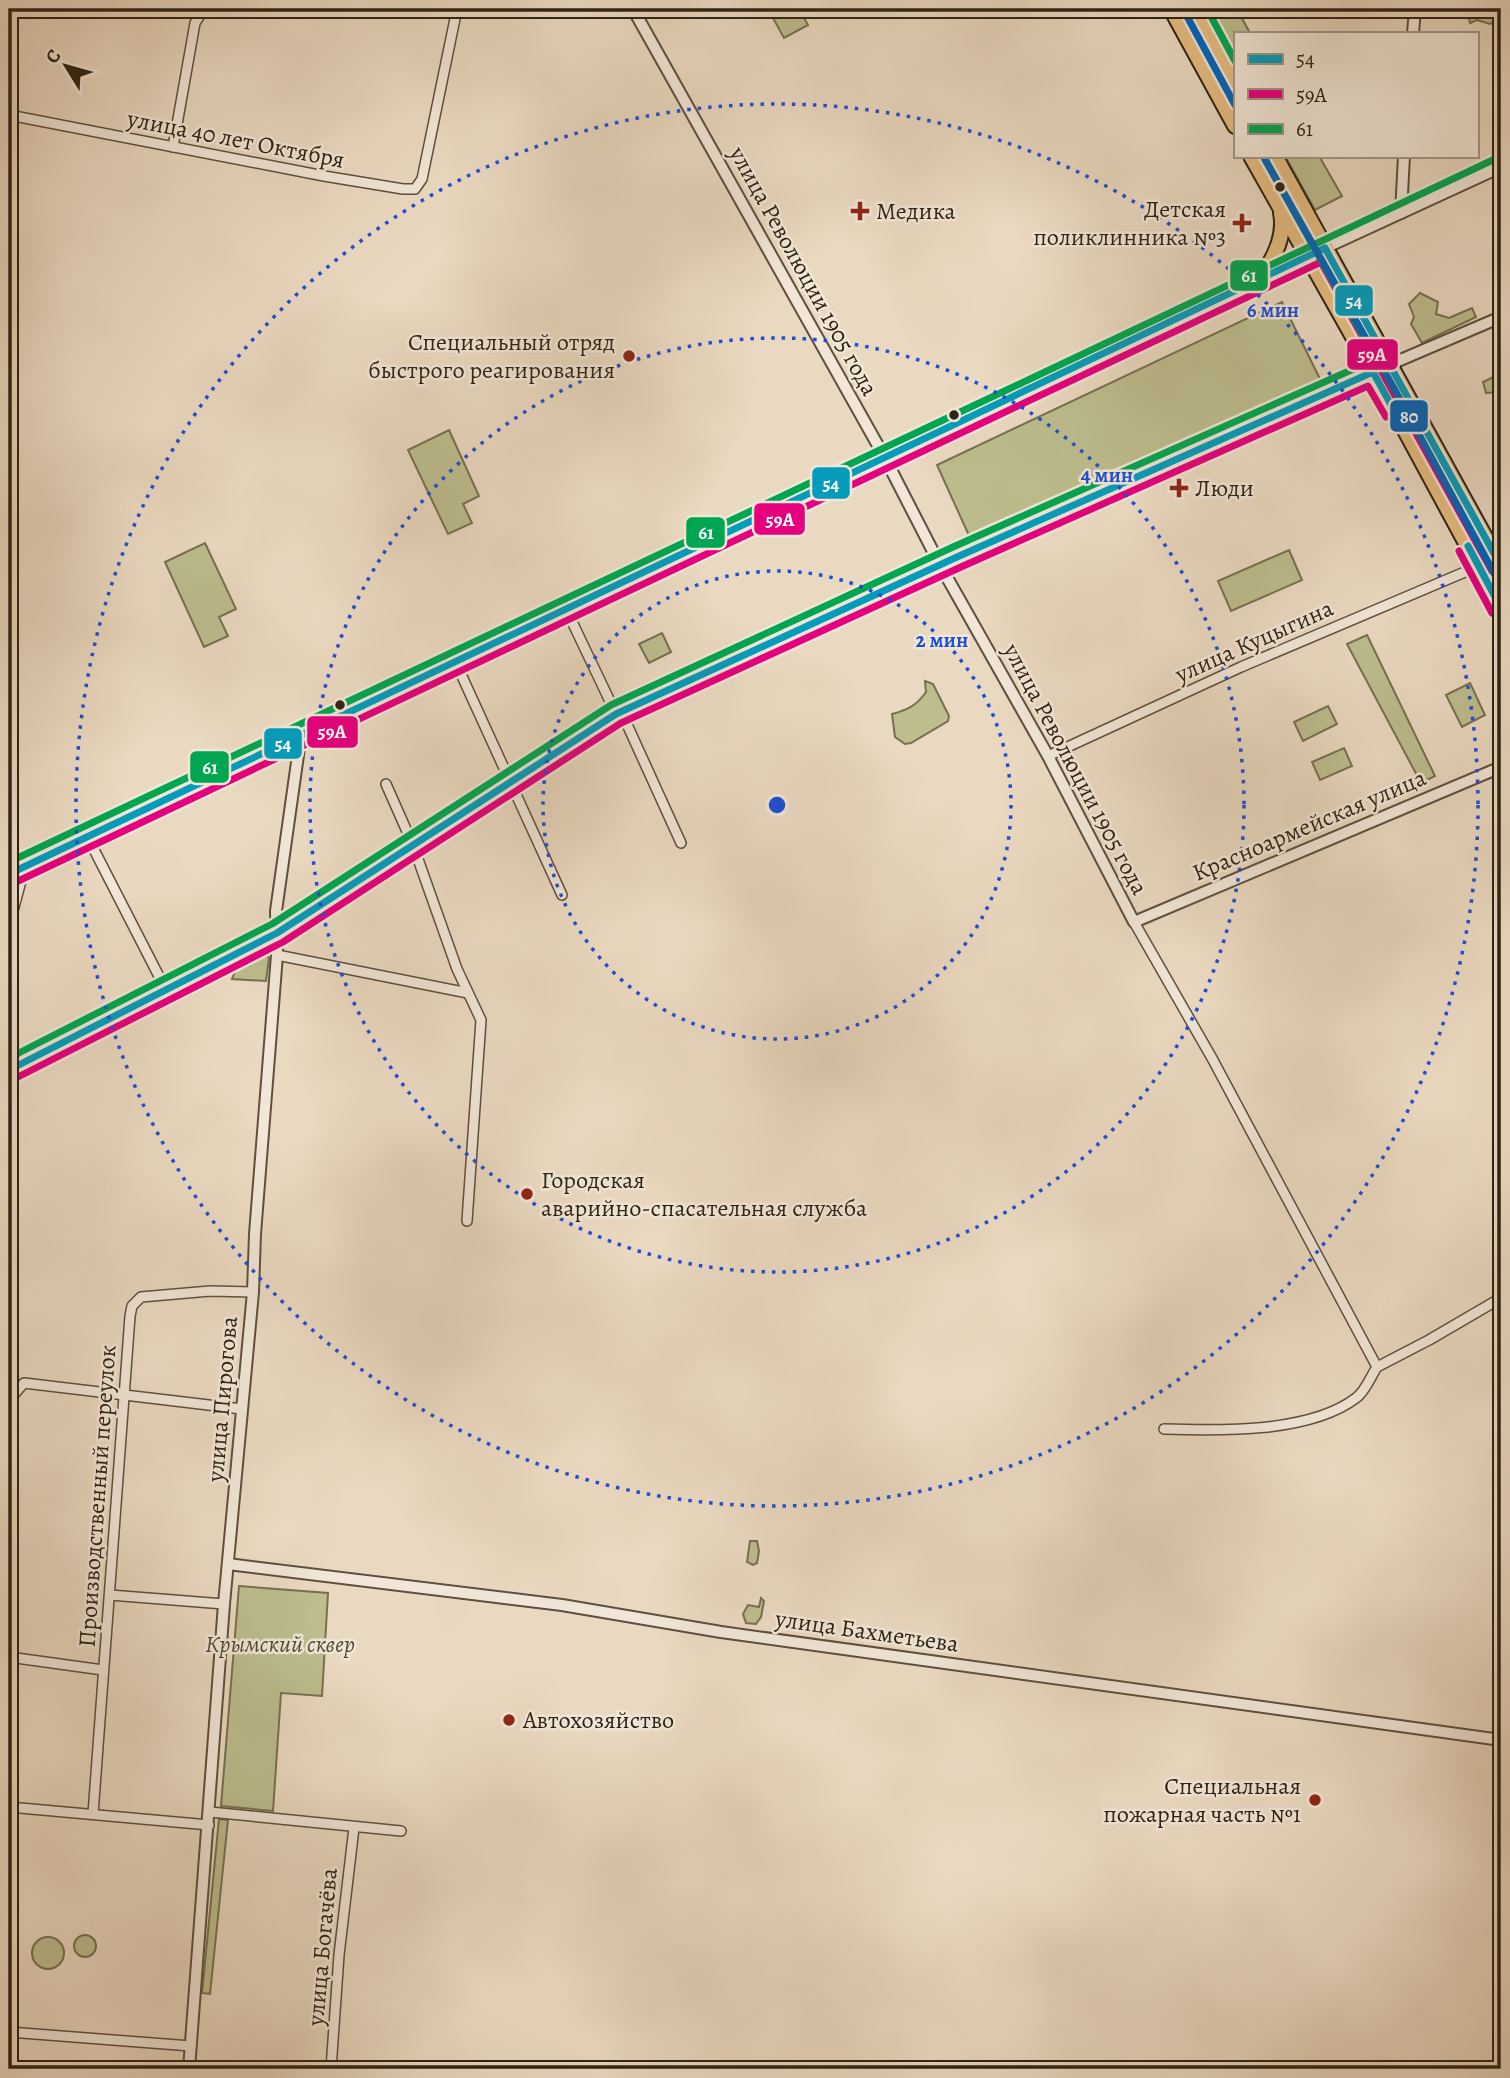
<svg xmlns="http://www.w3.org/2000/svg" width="1510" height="2078" viewBox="0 0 1510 2078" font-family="Alegreya,serif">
  <rect width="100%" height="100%" fill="#ead9c1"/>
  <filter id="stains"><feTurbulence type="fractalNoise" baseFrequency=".00286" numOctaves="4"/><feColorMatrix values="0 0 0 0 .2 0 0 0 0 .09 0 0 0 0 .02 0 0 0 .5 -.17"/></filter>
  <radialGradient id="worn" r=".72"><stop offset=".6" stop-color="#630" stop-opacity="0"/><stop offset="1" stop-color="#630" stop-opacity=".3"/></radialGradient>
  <g fill="#bdbd8e" stroke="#767050" stroke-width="2">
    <path d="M768,9H799L808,25L784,38Z"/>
    <path d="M1204,9H1237L1250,33H1235V66Z"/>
    <path d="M1471,9H1500L1498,19L1490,24L1477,20L1470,23L1468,14Z"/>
    <path d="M1285,156H1319L1342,196L1315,210Z"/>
    <path d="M1420,293L1438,302L1436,314L1449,318L1472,308L1476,317L1422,343L1411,324L1414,317L1409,304Z"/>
    <path d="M1282,302L1324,387L971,540L937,465Z"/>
    <path d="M1501,373V392L1486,393L1483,382Z"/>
    <path d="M449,430L479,496L463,504L472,523L448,534L408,450Z"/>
    <path d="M205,543L236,609L219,617L228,636L204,647L165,562Z"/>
    <path d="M1289,550L1302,580L1231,611L1218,581Z"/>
    <path d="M662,633L671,652L649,663L639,644Z"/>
    <path d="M1367,635L1435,776L1421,783L1347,644Z"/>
    <path d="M716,673L719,679L662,704L657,698Z"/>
    <path d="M925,681L933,684L949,716L948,721L911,743L905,744L895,737L892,714C908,710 917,705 926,692Z"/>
    <path d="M1470,683L1485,715L1462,727L1446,695Z"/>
    <path d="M1328,706L1337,724L1303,741L1294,722Z"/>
    <path d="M1344,748L1352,766L1320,780L1312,762Z"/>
    <path d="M258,950L265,952L269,958L266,981L232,979L240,959Z"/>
    <path d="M750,1541H757L759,1551L757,1563L753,1565L747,1562Z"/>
    <path d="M239,1586L328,1593L322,1696L281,1693L273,1811L221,1806Z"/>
    <path d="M761,1598L764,1601L761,1617L756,1624L746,1623L743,1614L748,1605L759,1607Z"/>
    <path d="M219,1819L228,1820L210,1994L202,1993Z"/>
    <circle cx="85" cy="1946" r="11"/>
    <circle cx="48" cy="1953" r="16"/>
  </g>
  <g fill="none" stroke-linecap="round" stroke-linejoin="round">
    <defs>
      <g id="minor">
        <path d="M9,115L324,176L403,189H415L422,179L457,9"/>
        <path d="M173,147L195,23L204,9"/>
        <path d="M566,609L616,714L625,720L681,843"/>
        <path d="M455,661L562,895"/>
        <path d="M1048,756L1241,667L1479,566"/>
        <path d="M386,784L413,845L457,969L481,1020L467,1221"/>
        <path d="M87,836L166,990"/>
        <path d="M1134,922L1213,1060L1377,1367"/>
        <path d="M9,926L25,866"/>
        <path d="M277,955L468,993"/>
        <path d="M1377,1367L1429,1340L1501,1298"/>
        <path d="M9,1400L24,1383L242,1409"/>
        <path d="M1164,1429C1220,1431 1310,1433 1356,1398C1365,1392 1371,1376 1377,1367"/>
        <path d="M110,1595L224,1604"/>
        <path d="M9,1657L103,1670"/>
        <path d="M9,1807L209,1825"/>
        <path d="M210,1812L401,1831"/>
        <path d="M93,1814L130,1316L132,1306L141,1297L210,1291L253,1292"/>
        <path d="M9,2032L191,2046"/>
        <path d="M331,2069L339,1955L354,1828"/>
      </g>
      <g id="tertiary">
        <path d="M633,9L885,458L940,565L1048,756L1134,922L1501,767"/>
        <path d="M1413,33L1415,9"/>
        <path d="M1401,213L1404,156"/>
        <path d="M1325,248L1501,167"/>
        <path d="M1391,364L1501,317"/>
        <path d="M228,1564L562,1605L721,1632L1501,1740"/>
        <path d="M189,2069L224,1604L253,1292L255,1234L277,955L276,911L301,734"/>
      </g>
      <g id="secondary">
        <path d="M9,874L1325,248"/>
        <path d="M9,1070L277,933L616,714L739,659L957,557L1391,364"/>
      </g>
      <g id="primary">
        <path d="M1171,9L1235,126"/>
        <path d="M1195,9L1235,83"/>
        <path d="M1251,156L1387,397L1501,608"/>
        <path d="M1275,156L1501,566"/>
        <path d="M1259,280C1272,262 1286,236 1281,213"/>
      </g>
    </defs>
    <use href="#minor" stroke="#5d503e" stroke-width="12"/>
    <use href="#tertiary" stroke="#5d503e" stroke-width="14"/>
    <use href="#secondary" stroke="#2e2313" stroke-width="16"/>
    <use href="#primary" stroke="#2e2313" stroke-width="18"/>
    <use href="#minor" stroke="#f1e6d7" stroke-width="9"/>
    <use href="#tertiary" stroke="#f1e6d7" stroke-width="10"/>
    <use href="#secondary" stroke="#f1e6d7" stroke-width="12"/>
    <use href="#primary" stroke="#e5bc80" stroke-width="14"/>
    <defs>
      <g id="bus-1">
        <path d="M1468,546L1501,608"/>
        <path d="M9,874L1325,248L1501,566"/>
        <path d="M9,1070L277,933L616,714L957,557L1373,372L1395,412"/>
      </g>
      <g id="bus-2">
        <path d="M1459,551L1492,613"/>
        <path d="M14,883L1321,262L1492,571"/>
        <path d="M14,1079L283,942L621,723L961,567L1368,386L1386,417"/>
      </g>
      <g id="bus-3">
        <path d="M1207,9L1235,61"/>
        <path d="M9,862L1497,158"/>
        <path d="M9,1058L272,924L611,705L953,547L1376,359L1266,161"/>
      </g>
      <g id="bus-4">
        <path d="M1183,9L1235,105"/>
        <path d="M1263,156L1396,392L1501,586"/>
      </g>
    </defs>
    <use href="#bus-1" stroke="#f1e6d7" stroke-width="12"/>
    <use href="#bus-2" stroke="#f1e6d7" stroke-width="12"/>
    <use href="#bus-3" stroke="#f1e6d7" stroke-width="12"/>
    <use href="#bus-4" stroke="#f1e6d7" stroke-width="12"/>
    <use href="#bus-1" stroke="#059cbb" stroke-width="7"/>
    <use href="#bus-2" stroke="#e5007d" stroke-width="7"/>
    <use href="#bus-3" stroke="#00a651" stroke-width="7"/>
    <use href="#bus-4" stroke="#0065bd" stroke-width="7"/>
  </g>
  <g fill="none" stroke="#1d4ed8" stroke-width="3.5" stroke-dasharray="3.5 7">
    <circle cx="777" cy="805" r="234"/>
    <circle cx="777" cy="805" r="467"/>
    <circle cx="777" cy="805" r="701"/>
  </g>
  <g fill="#2e2313" stroke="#f1e6d7" stroke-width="2.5">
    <circle cx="1280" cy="187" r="6"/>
    <circle cx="954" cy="415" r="6"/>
    <circle cx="340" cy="705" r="6"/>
  </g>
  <g fill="#8f2418" stroke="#f1e6d7" stroke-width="2.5">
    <path d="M856.5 200.5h7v7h7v7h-7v7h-7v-7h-7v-7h7z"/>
    <path d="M1238.5 212.5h7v7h7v7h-7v7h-7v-7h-7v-7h7z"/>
    <circle cx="629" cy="356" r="7"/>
    <path d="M1175.5 477.5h7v7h7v7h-7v7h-7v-7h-7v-7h7z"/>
    <circle cx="527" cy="1194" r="7"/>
    <circle cx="509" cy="1720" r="7"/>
    <circle cx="1315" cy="1800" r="7"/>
  </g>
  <g text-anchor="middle" stroke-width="5" stroke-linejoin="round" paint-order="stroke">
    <g font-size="24" fill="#2e2313" stroke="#f1e6d7">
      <text transform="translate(236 139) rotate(11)" y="8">улица 40 лет Октября</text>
      <text transform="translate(804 271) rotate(61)" y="8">улица Революции 1905 года</text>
      <text transform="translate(1254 641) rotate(-24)" y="8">улица Куцыгина</text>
      <text transform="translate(1076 769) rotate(62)" y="8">улица Революции 1905 года</text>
      <text transform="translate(1309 825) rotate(-23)" y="8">Красноармейская улица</text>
      <text transform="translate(222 1399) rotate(-85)" y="8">улица Пирогова</text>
      <text transform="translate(97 1496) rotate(-86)" y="8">Производственный переулок</text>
      <text transform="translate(867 1631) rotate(8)" y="8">улица Бахметьева</text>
      <text transform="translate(322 1947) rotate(-85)" y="8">улица Богачёва</text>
    </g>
    <g font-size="24" fill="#2e2313" stroke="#f1e6d7" text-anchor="start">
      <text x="1226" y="217" text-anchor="end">Детская<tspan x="1226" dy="28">поликлинника №3</tspan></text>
      <text x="876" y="219">Медика</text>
      <text x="615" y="350" text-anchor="end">Специальный отряд<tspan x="615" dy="28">быстрого реагирования</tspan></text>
      <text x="1195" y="496">Люди</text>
      <text x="541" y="1188">Городская<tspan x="541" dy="28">аварийно-спасательная служба</tspan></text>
      <text x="523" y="1728">Автохозяйство</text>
      <text x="1301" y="1794" text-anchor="end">Специальная<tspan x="1301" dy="28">пожарная часть №1</tspan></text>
    </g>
    <g font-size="24" font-style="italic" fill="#524a32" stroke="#f1e6d7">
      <text x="280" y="1652">Крымский сквер</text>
    </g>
  </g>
  <circle cx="777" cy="805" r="10" fill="#1d4ed8" stroke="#f1e6d7" stroke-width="3.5"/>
  <g font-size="21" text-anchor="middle" font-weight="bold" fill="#1d4ed8" stroke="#f1e6d7" stroke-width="5" stroke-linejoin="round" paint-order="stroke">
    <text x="1273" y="317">6 мин</text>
    <text x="1107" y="482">4 мин</text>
    <text x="942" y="647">2 мин</text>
  </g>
  <g stroke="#f1e6d7" stroke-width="2.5">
    <rect x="1229" y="259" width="40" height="33" rx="7" fill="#00a651"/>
    <rect x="1334" y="284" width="40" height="33" rx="7" fill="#059cbb"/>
    <rect x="1346" y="338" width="53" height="33" rx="7" fill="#e5007d"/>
    <rect x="1389" y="399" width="40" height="34" rx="7" fill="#0065bd"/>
    <rect x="811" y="466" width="40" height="34" rx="7" fill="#059cbb"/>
    <rect x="753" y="502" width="53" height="34" rx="7" fill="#e5007d"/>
    <rect x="685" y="516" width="41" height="33" rx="7" fill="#00a651"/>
    <rect x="306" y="715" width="53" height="34" rx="7" fill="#e5007d"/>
    <rect x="263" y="727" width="40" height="33" rx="7" fill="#059cbb"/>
    <rect x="189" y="750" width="41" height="34" rx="7" fill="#00a651"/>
  </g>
  <g font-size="19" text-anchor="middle" font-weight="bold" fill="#fff">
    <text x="1249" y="282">61</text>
    <text x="1354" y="307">54</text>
    <text x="1372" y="361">59А</text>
    <text x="1409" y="423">80</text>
    <text x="831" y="490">54</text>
    <text x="780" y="526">59А</text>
    <text x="706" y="539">61</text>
    <text x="332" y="738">59А</text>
    <text x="283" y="750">54</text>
    <text x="210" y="774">61</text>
  </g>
  <rect width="1510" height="2078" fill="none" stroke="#ead9c1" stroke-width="35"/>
  <rect x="10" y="10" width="1489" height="2057" fill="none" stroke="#2e2313" stroke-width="3.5"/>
  <rect x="18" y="18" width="1475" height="2043" fill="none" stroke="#2e2313" stroke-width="2"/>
  <rect x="1234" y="32" width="245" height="126" fill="#f1e6d7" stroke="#a39889" stroke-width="2"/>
  <rect x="1248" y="54" width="35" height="10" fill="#059cbb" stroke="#a39889" stroke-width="2"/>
  <text x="1296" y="66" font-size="21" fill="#2e2313">54</text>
  <rect x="1248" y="89" width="35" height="10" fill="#e5007d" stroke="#a39889" stroke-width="2"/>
  <text x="1296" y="102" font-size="21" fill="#2e2313">59А</text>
  <rect x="1248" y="124" width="35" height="10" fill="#00a651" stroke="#a39889" stroke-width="2"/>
  <text x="1296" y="136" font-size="21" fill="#2e2313">61</text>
  <g transform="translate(66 66) rotate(307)" stroke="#f1e6d7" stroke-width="5" paint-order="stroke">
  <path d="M0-5L12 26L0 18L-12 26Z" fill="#2e2313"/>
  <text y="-10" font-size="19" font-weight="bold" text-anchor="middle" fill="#2e2313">С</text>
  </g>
  <rect width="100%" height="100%" filter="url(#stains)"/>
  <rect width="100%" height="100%" fill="url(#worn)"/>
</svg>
